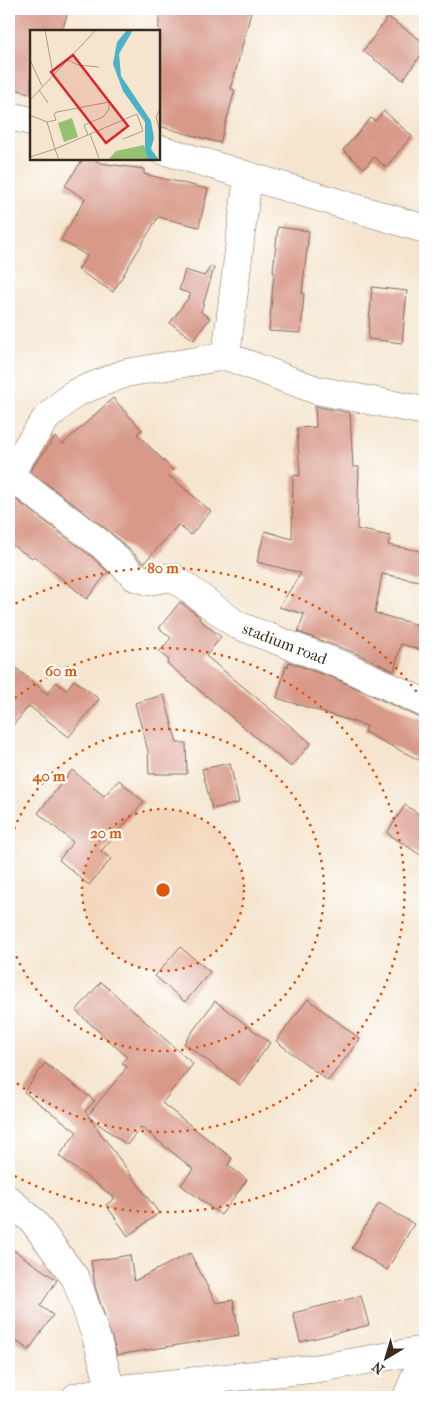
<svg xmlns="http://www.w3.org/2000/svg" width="434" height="1406" viewBox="0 0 434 1406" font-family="'IM FELL French Canon',serif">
  <rect width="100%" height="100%" fill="#fff"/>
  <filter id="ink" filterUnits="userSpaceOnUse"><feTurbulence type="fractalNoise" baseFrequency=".02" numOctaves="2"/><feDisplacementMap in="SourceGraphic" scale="10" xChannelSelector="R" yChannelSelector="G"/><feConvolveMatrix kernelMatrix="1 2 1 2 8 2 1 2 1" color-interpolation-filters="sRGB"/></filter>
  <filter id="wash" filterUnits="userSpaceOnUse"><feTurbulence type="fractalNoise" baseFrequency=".0096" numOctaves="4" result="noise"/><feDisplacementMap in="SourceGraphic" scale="20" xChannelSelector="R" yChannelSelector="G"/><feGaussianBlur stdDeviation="1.12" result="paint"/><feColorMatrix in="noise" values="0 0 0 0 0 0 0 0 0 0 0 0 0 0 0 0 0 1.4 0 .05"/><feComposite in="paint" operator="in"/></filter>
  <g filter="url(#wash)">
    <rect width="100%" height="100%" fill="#f5e5cf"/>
    <g id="blocks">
      <g fill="#d89989">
        <path d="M9,9H69L62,31H31V94L9,87Z"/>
        <path d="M159,9H239L251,12L231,89L235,90L220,143L159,126Z"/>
        <path d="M388,17L425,43V49L403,80L363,51Z"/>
        <path d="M384,111L412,136L386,167L374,157L364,168L343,150L371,118L375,121Z"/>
        <path d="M83,159H94L100,163L144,169V174L208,189L199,227L158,217L113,292L78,270L87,256L61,240L85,199L65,186Z"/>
        <path d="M278,227L309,231L302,293H304L301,333L269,331L274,271H273Z"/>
        <path d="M211,266L214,268L201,312L210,318L194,340L170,323L191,294L179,290L185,270L204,276Z"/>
        <path d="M372,287L407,291L402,343L368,339Z"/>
        <path d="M113,398L142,430L137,434L173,470L168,475L211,511L191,535L178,525L144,563L110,532L30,471L55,437L63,444Z"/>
        <path d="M315,406L350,413L353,467H359L357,529L390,536L388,545L425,552V582L382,574L375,613L425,627V651L401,644L394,671L353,652L298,632L304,614L279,607L301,573L257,562L265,531L292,539L293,475L300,476L297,428L316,427Z"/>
        <path d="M9,494L91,556L108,572L87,599L34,556L32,558L9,543Z"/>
        <path d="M180,602L200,617L199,619L221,637L206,656L311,743L291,767L167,663L169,660L159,652L171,638L159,628Z"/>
        <path d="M9,662L47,694L56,682L66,690L74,680L99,699L69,737L29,706L9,730Z"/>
        <path d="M289,662L341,681L418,717L425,718V763L364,732L367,726L277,698L286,666L288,667Z"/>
        <path d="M164,695L177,743H186L187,774H149L148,751L135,703Z"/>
        <path d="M230,763L239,803L212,809L202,769Z"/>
        <path d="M72,770L104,796L119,780L144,802L101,851L111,859L89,885L59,860L73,842L38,813Z"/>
        <path d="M405,805L425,818V858L387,833Z"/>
        <path d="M180,947L210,972L185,1002L155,976Z"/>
        <path d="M101,982L193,1064L162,1103L232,1158L228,1165L247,1180L221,1215L181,1185L193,1169L141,1127L127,1145L88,1116L159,1213L128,1236L106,1205L115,1198L59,1156L77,1132L24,1092L45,1063L95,1101L85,1111L88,1115L127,1067L122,1063L127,1057L76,1011Z"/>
        <path d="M308,999L360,1039L328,1081L276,1041Z"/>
        <path d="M215,1001L270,1043L240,1085L184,1043Z"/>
        <path d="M379,1203L414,1224L387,1270L352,1248Z"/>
        <path d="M9,1247L57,1280L40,1306L53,1315L29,1350L9,1336Z"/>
        <path d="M190,1253L216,1303L233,1300L239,1335L117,1355L95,1286L91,1261L130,1255L134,1281Z"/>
        <path d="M361,1296L369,1325L300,1342L293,1313Z"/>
      </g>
    </g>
  </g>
  <g filter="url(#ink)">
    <use href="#blocks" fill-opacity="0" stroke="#7c6b5c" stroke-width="1"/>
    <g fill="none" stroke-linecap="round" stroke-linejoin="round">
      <defs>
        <g id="minor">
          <path d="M9,116L31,121"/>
          <path d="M159,149L425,229"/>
          <path d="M226,356L248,176"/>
          <path d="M9,474L47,417L75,393L126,373L226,356L316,390L425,411"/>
          <path d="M9,475L101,544L135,577L149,581L173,577L237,625L347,667L425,703"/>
          <path d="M9,1200L33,1221L76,1279L96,1336L111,1390"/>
          <path d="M76,1397L111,1390L320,1368L425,1350"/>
          <path d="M407,1397L425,1353"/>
        </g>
      </defs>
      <use href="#minor" stroke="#7c6b5c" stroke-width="29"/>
      <use href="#minor" stroke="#fff" stroke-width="28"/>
    </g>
  </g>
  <circle cx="163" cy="890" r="81" fill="#df570d" fill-opacity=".12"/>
  <g fill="none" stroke="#df570d" stroke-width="2.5" stroke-dasharray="2.5 5">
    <circle cx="163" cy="890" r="81"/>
    <path d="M9 843A161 161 0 1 1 9 937"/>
    <path d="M9 703A242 242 0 1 1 9 1077"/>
    <path d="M425 1077A322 322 0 0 1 9 1173M9 607A322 322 0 0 1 425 703"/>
  </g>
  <g text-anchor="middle" stroke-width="4.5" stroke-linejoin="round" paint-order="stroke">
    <g font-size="16" fill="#3b2a1e" stroke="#fff">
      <text transform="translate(285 643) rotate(21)" y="6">stadium road</text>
    </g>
  </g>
  <g transform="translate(30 30)">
    <rect width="130" height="130" fill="#f5e5cf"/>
    <path d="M114,115L119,130H78L86,121Z" fill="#95c270"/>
    <path d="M42,88L48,107L34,112L28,93Z" fill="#95c270"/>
    <path d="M97,0H103L89,24L91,46L121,91L124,108L121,119L129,130L118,129L115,119V92L93,61L83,34L87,12Z" fill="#4ab3c8"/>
    <path fill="none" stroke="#ab9a88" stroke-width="1" d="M15,0L23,44M0,30L12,56M38,30L48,35L69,37M9,60L18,73M0,70L66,0M130,79L126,87L130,102M0,85L17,92L25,119L0,127M17,92L26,90L24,84L27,82L79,72V79L73,87L54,95L58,105M60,104L69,128M29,130L25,119L107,84L113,101L93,109"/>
    <path fill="#d62828" fill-opacity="0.15" stroke="#d62828" stroke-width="2.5" d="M43,25L98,96L76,113L21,42Z"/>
    <rect width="130" height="130" fill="none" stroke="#3b2a1e" stroke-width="2.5"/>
  </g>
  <circle cx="163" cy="890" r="8" fill="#df570d" stroke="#fff" stroke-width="2.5"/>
  <g font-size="15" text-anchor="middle" font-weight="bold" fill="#df570d" stroke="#fff" stroke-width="4.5" stroke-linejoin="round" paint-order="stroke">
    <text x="163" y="573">80 m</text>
    <text x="61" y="676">60 m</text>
    <text x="49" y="781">40 m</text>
    <text x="106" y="838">20 m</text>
  </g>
  <rect width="434" height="1406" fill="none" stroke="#fff" stroke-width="30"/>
  <g transform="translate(386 1358) rotate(218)" stroke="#ffffff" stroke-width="4" paint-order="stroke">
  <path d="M0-4L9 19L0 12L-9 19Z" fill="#3b2a1e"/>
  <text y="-8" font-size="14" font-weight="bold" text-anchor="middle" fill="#3b2a1e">N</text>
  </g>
</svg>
